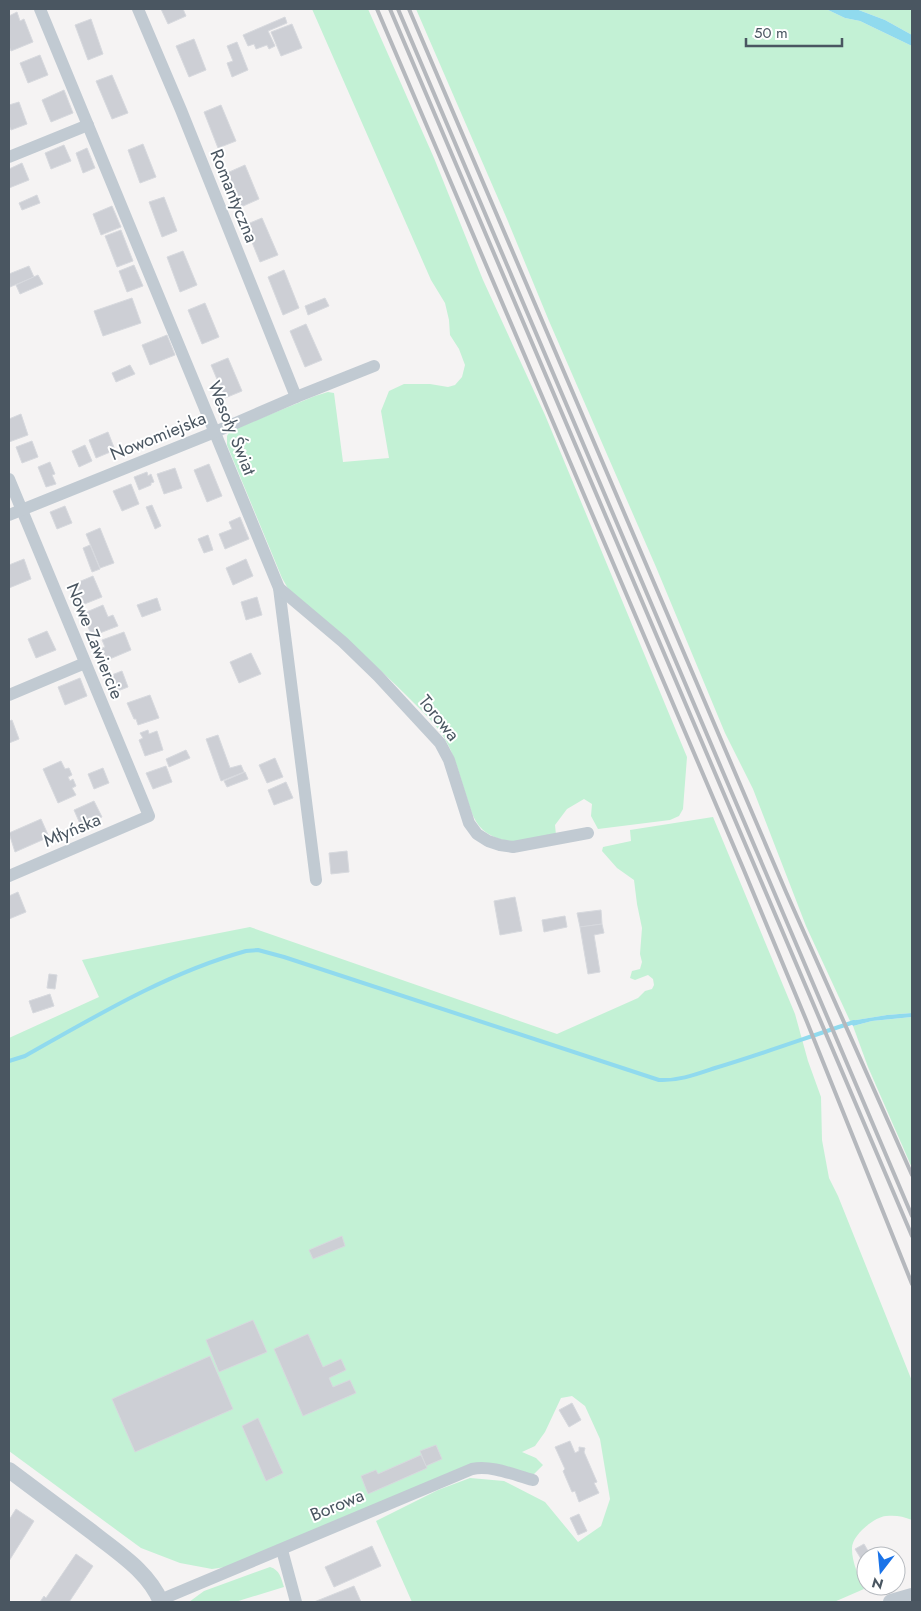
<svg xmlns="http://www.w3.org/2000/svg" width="921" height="1611" viewBox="0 0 921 1611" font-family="Jost,sans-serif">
  <rect width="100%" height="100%" fill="#f5f3f3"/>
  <g fill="#c3f1d5">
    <path d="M312,9H368L434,158L483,280L545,415L687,757L683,809L679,816L670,820L598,829L591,816L592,804L584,799L567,809L555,825L556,835C531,840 505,848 483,830C472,820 470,806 465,792C459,773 454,753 443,736C434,722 421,710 410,699C373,661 330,627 290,592L282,578L227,445V436L230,431L315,396L328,392L334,393L343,462L389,458L381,411L389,391L404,384H430L448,387L455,385L462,377L465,365L459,349L450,335L449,320L445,303L431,280Z"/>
    <path d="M416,9H826L845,18L860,21L912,46V1013L887,1015L850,1021L806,926L753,789L725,733L656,567L549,321L507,219Z"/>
    <path d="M856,9H909L912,11V35L885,20Z"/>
    <path d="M713,817L795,1014L808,1061L821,1097L822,1140L829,1178L838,1196L912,1381V1520C903,1516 895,1515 886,1516C874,1517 851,1536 852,1549C852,1563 859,1576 864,1589L834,1602H412L376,1521L438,1490L470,1478L504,1481L545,1502L578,1542L601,1526L610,1499L600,1439L585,1406L572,1396L561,1398L545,1432L535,1446L522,1452L536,1458L543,1465L532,1476L480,1463L226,1567L212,1569L180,1563L141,1548L9,1451V1038L99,997L82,960L250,927L557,1034L638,998L645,991L652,989L654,985L653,979L648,975L635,980L630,978L632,971L640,969L642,962L640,954L642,928L637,904L634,880L617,868L602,851L603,847L631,841L630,830Z"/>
    <path d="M912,1017V1168L868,1067L853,1026L872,1021Z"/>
    <path d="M270,1567C280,1570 281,1578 284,1587L235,1602H189L204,1591Z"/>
  </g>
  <g fill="#90daee">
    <path d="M826,9H856L885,20L912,35V46L860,21L845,18Z"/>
    <path d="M912,1013V1017L872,1021L853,1026L850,1021L887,1015Z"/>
  </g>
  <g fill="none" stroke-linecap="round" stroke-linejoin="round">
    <path stroke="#90daee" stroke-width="4" d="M9,1061L25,1056C96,1016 167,973 246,951L258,950L284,957L659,1080C679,1081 697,1074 715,1068C762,1054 808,1037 854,1022"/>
  </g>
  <g fill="#cdcfd5" stroke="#d7d9de">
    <path d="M161,9H183L186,16L168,24Z"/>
    <path d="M17,12L20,21L24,19L33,42L11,51L9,46V16Z"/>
    <path d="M285,17L287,23L268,31L275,46L269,49L267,45L256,49L254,44L248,46L243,35Z"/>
    <path d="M91,19L103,54L88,60L75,25Z"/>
    <path d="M292,24L302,48L281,56L271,32Z"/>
    <path d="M194,39L206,70L189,77L176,46Z"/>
    <path d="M237,42L248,70L232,77L227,63L233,61L227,46Z"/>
    <path d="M40,55L48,75L28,83L20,63Z"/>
    <path d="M112,75L128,113L112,119L96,81Z"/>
    <path d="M64,90L73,113L51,122L42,100Z"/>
    <path d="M19,102L27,124L11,130L9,125V105Z"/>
    <path d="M221,105L236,141L218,148L204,112Z"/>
    <path d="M143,144L156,177L140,183L128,150Z"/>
    <path d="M64,145L71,161L51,169L45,153Z"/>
    <path d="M87,148L95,168L83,173L76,153Z"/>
    <path d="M22,163L29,180L9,188V169Z"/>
    <path d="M245,165L259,199L241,207L227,173Z"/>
    <path d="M37,195L40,203L22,210L19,203Z"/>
    <path d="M164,197L177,231L162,237L149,202Z"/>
    <path d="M112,206L121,227L101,235L93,214Z"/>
    <path d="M262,218L278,255L260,262L245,225Z"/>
    <path d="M121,230L133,261L117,267L105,236Z"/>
    <path d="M183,251L197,285L180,292L167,257Z"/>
    <path d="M134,265L143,286L127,292L119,271Z"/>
    <path d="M29,266L34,277L10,287L9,274Z"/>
    <path d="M284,270L299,308L283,315L268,277Z"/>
    <path d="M38,275L43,284L20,294L16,285Z"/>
    <path d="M132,298L141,323L103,336L94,311Z"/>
    <path d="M325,298L329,306L308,315L305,306Z"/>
    <path d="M205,303L219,337L202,344L188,310Z"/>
    <path d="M306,324L322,360L305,367L290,331Z"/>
    <path d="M167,335L175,355L150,365L142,345Z"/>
    <path d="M228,358L242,391L225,398L211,365Z"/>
    <path d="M130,365L135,374L116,382L112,373Z"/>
    <path d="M21,414L28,435L9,442V419Z"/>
    <path d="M108,432L115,450L96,458L89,440Z"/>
    <path d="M32,441L38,457L22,463L16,447Z"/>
    <path d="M85,445L92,461L79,467L72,451Z"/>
    <path d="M50,462L55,474L52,475L56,484L46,487L38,467Z"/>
    <path d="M209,464L222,496L207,502L194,470Z"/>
    <path d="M175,468L182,488L164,494L157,474Z"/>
    <path d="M147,472L148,476L151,474L154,482L151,483V485L139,490L134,477Z"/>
    <path d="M131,484L139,504L122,511L113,491Z"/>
    <path d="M152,505L161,526L155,529L146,507Z"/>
    <path d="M65,506L72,523L57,529L50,512Z"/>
    <path d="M240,517L249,539L225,549L219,534L232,529L229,522Z"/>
    <path d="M100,528L114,563L100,568L86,534Z"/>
    <path d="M208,535L213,550L204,553L198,539Z"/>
    <path d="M90,545L100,569L92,572L83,548Z"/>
    <path d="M24,559L31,579L9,588V565Z"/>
    <path d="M246,559L253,576L233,585L226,568Z"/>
    <path d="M93,576L102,597L77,607L69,586Z"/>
    <path d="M257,597L262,615L246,620L241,602Z"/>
    <path d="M157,598L161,610L142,617L137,605Z"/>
    <path d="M103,605L108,617L113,615L118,626L92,636L82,614Z"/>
    <path d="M47,631L56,650L36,658L28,639Z"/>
    <path d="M124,632L131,650L105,661L100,649L105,647L102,640Z"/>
    <path d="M251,653L261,674L239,683L230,662Z"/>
    <path d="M122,671L128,687L110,694L104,678Z"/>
    <path d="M80,678L87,696L65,705L58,687Z"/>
    <path d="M150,695L159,718L138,725L136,719H134L127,703Z"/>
    <path d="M12,720L19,739L9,743V721Z"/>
    <path d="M148,730L149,734L157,731L163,750L145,756L139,740L143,738L140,733Z"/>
    <path d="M218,735L230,768L241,765L244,772L221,781L206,739Z"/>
    <path d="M186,750L190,758L169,767L166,759Z"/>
    <path d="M275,758L283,777L267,783L259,765Z"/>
    <path d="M61,761L65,769L69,768L72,775L68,777L70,781L73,779L76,786L72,788L76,795L58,803L43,769Z"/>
    <path d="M166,766L172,782L153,789L146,773Z"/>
    <path d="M103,768L109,783L94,789L88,774Z"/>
    <path d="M245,772L248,779L227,787L224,781Z"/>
    <path d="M286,782L293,798L274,805L268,790Z"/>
    <path d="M94,801L102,817L81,826L74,810Z"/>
    <path d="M41,819L49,837L15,852L9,833Z"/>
    <path d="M347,851L349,872L331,874L329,853Z"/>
    <path d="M18,892L26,912L9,919V896Z"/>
    <path d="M515,897L522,931L500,935L494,901Z"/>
    <path d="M601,910L602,924L580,927L577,913Z"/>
    <path d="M565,916L567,927L544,932L542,920Z"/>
    <path d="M602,924L604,933L594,935L600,972L588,974L580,927Z"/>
    <path d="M49,974L57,975L55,989L47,988Z"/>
    <path d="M50,994L54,1006L33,1013L29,1001Z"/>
    <path d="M342,1236L345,1246L313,1259L309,1250Z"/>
    <path d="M253,1320L267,1352L219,1372L206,1340Z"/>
    <path d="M308,1334L323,1367L341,1359L346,1370L329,1378L333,1387L350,1380L356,1393L303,1416L274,1349Z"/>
    <path d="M210,1356L233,1409L135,1452L112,1399Z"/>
    <path d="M572,1403L581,1420L569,1427L559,1410Z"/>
    <path d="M258,1418L283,1473L266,1481L242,1426Z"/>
    <path d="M570,1441L575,1453L579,1451V1447L585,1448L584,1452L597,1482L594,1483L599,1493L579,1502L575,1491L572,1492L563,1471L565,1469L555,1447Z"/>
    <path d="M436,1445L442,1459L426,1466L420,1451Z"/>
    <path d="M421,1455L427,1468L368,1494L361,1476L376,1470L378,1474Z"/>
    <path d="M16,1509L34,1521L9,1561V1520Z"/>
    <path d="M579,1514L587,1531L578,1535L570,1518Z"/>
    <path d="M864,1544L871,1556H866V1567L855,1549Z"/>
    <path d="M372,1546L381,1566L334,1587L325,1567Z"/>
    <path d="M76,1554L93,1566L69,1602H40L44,1596L46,1598Z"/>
    <path d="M354,1586L361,1602H314Z"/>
  </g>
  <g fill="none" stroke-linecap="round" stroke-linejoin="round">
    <g stroke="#c1cad2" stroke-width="12">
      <path d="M40,9L279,588L316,880"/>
      <path d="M138,9L181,110L296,397"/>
      <path d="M9,157L88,125"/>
      <path d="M9,479L149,816L9,876"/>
      <path d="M9,515L215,432L296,397L374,366"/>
      <path d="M279,588L343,642L378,676L440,743L449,760L469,823L477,834L488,841L500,845L513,847L588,833"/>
      <path d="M9,695L85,663"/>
      <path d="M282,1550L296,1602"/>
      <path d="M160,1600L472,1469C492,1465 514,1475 533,1480"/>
    </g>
    <g stroke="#c1cad2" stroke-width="16">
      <path d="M9,1470C37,1491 64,1511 92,1532C118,1553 148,1571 161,1602"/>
      <path d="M891,1602L912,1596"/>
    </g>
    <g stroke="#b5b8bd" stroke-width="4">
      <path d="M377,9L743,868L807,1022L912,1284"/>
      <path d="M390,9L912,1236"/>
      <path d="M398,9L912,1216"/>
      <path d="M409,9L786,892L912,1175"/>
    </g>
  </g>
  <g text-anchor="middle" stroke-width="4" stroke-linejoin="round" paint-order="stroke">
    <g font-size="18" fill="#4a5661" stroke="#fff">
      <text transform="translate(234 196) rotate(68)" y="6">Romantyczna</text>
      <text transform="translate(232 428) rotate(68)" y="6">Wesoły Świat</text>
      <text transform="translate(158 436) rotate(-22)" y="6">Nowomiejska</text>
      <text transform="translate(95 641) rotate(68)" y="6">Nowe Zawiercie</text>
      <text transform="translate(439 718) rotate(51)" y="6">Torowa</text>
      <text transform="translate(72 830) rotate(-23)" y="6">Młyńska</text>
      <text transform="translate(337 1505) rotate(-23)" y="6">Borowa</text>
    </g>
  </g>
  <rect width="921" height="1611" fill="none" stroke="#4a5661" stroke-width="20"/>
  <g transform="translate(881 1571) rotate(196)"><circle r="24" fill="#ffffff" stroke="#b7bbc0"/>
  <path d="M0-4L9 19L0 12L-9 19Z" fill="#1a73e8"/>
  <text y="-8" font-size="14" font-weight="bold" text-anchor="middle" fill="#4a5661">N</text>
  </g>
  <path d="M746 38v8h96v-8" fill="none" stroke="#4a5661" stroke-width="2.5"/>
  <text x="754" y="38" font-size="15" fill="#4a5661" stroke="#ffffff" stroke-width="4" paint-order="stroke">50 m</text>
</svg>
